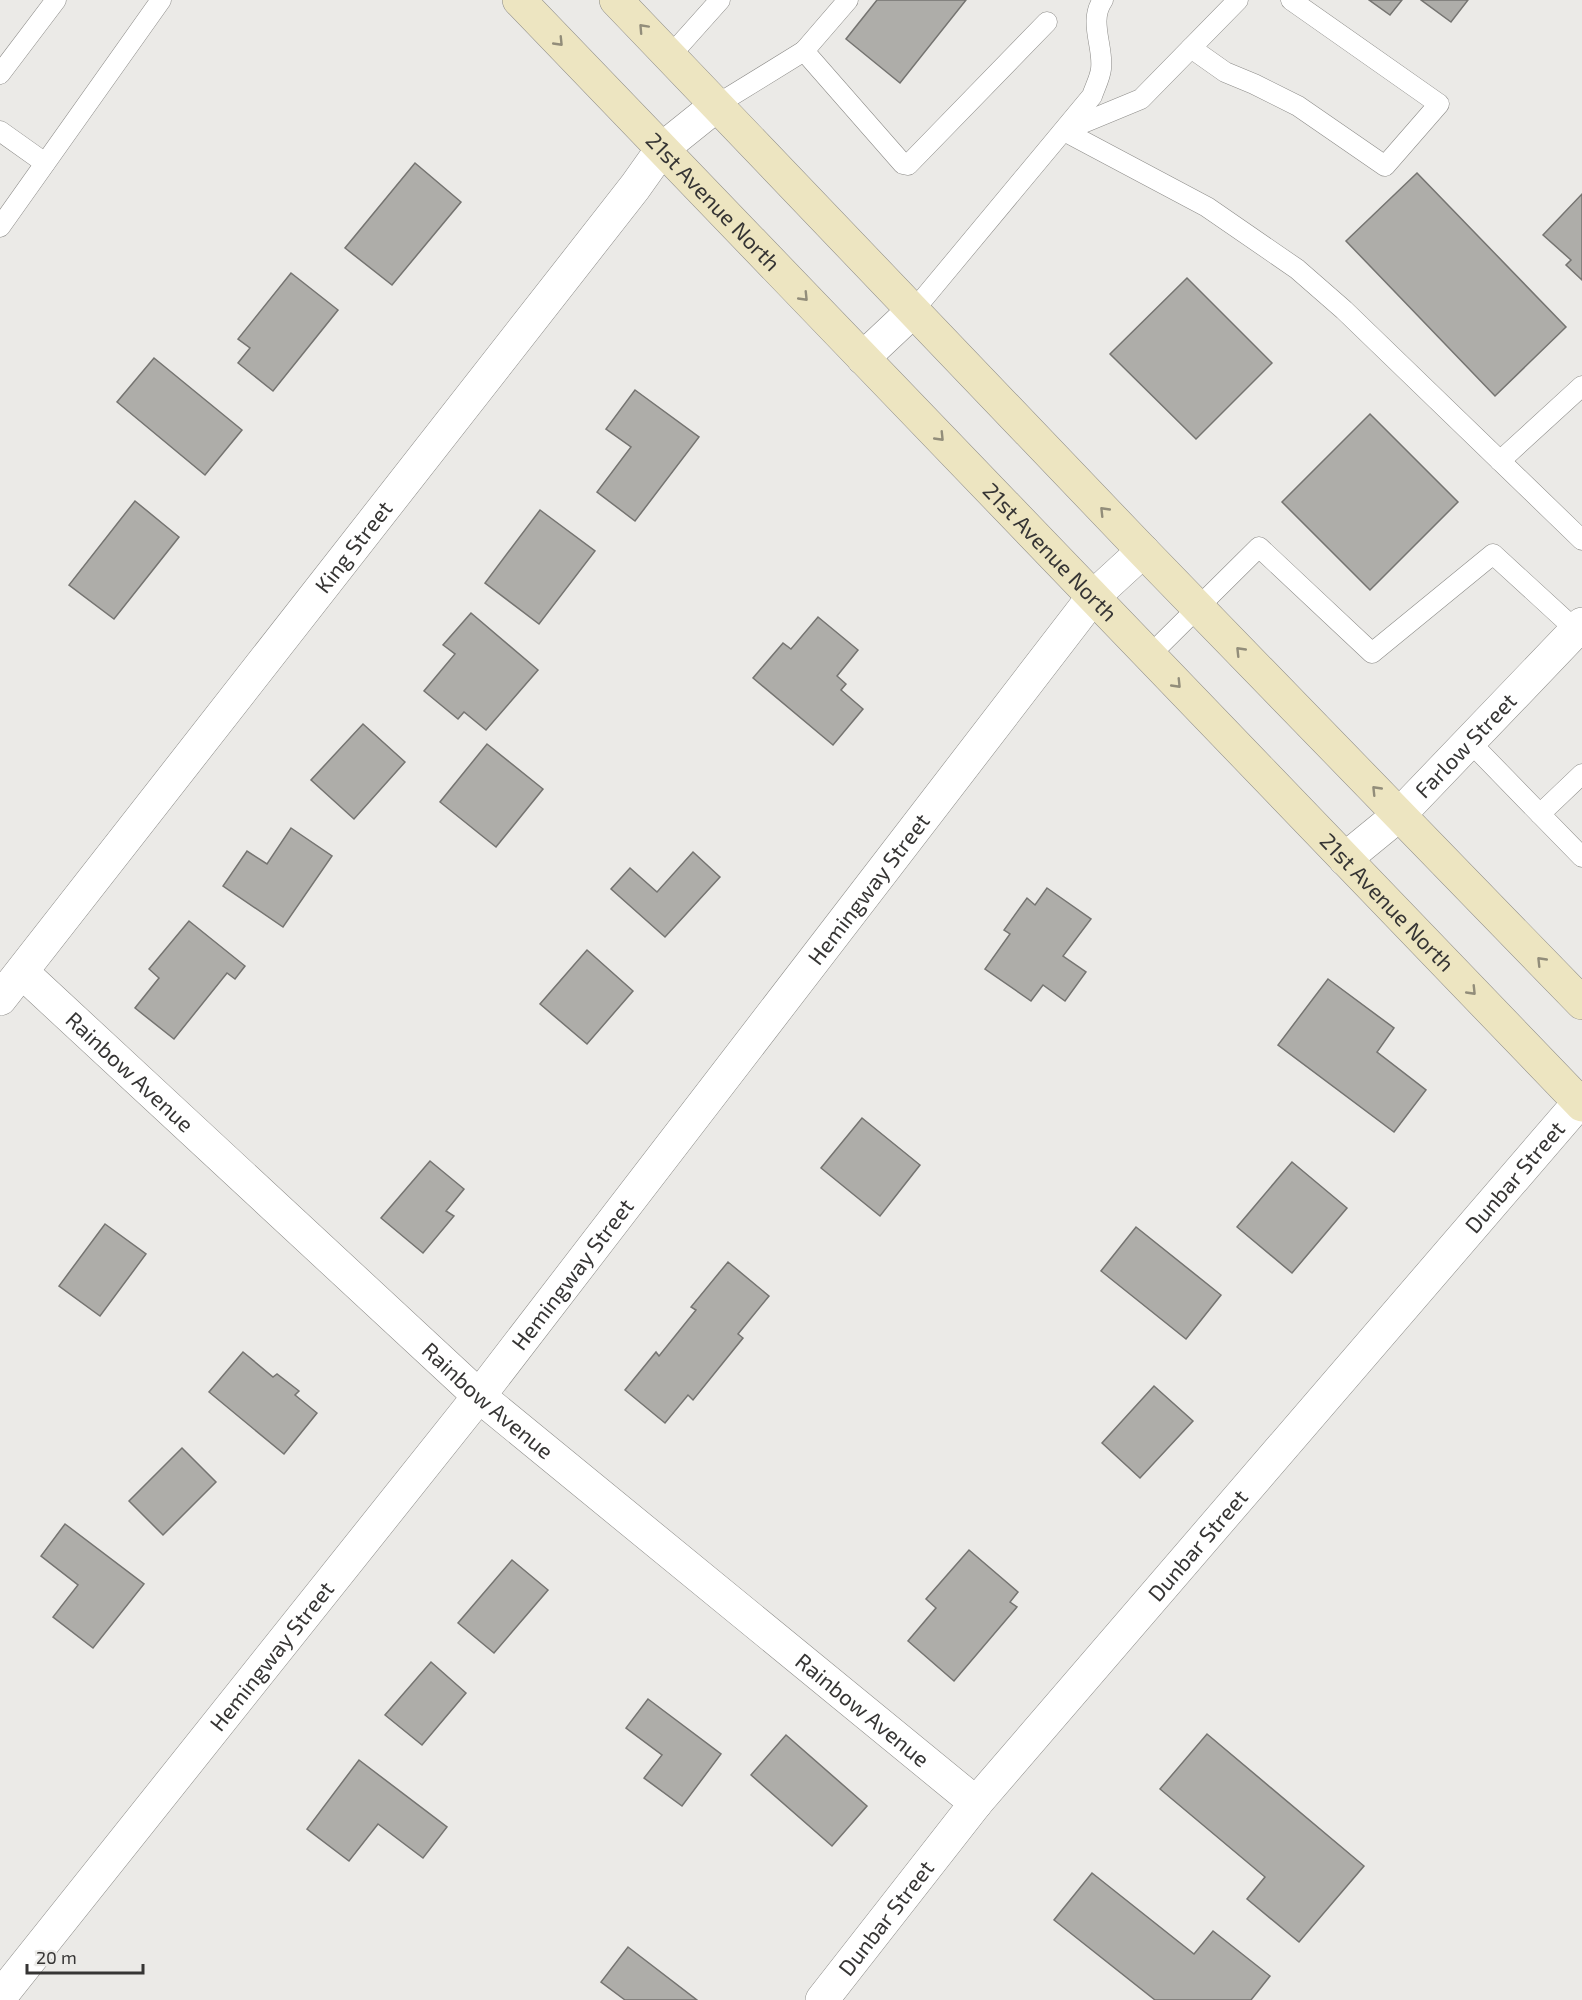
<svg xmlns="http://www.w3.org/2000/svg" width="1582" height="2000" viewBox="0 0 1582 2000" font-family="'Exo 2',sans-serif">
  <rect width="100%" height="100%" fill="#ebeae7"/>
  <g fill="#aeada9" stroke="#757471" stroke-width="1.5">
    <path d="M877,0H966L900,83L846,39Z"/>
    <path d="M1369,0H1402L1390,15Z"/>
    <path d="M1421,0H1468L1451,22Z"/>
    <path d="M415,163L461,202L392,285L345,248Z"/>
    <path d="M1417,173L1566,327L1495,396L1346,241Z"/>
    <path d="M1582,194V280L1566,265L1571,260L1543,235Z"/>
    <path d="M291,273L338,310L273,391L238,363L250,348L238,339Z"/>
    <path d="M1187,278L1272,363L1196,439L1110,354Z"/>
    <path d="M154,358L242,430L205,475L117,402Z"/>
    <path d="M635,390L699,437L635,521L597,492L631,447L606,429Z"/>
    <path d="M1370,414L1458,502L1370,590L1282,502Z"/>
    <path d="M135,501L179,537L114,619L69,585Z"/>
    <path d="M540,510L595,551L539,624L485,583Z"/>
    <path d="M471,613L538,670L486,730L464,712L458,719L424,691L455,654L443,645Z"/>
    <path d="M818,617L858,650L837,676L846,684L841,690L863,709L833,745L753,678L783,643L791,649Z"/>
    <path d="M363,724L405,762L354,819L311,780Z"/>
    <path d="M487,744L543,789L496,847L440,802Z"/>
    <path d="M291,828L332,856L283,927L223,886L247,851L267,864Z"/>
    <path d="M693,852L720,877L665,937L611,889L630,868L657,892Z"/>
    <path d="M1047,888L1091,919L1063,956L1086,972L1065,1001L1043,985L1031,1001L985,969L1010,934L1004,930L1027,898L1035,905Z"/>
    <path d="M189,921L245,966L235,979L227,973L174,1039L135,1008L159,978L149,969Z"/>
    <path d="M587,950L633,991L587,1044L540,1004Z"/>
    <path d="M1328,979L1394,1028L1377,1052L1426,1090L1394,1132L1278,1045Z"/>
    <path d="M862,1118L920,1165L880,1216L821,1168Z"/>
    <path d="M430,1161L464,1189L446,1211L454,1216L423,1253L381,1218Z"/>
    <path d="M1292,1162L1347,1208L1292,1273L1237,1227Z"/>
    <path d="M105,1224L146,1254L100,1316L59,1286Z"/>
    <path d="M1136,1227L1221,1295L1186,1339L1101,1271Z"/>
    <path d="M728,1262L769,1296L738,1334L743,1338L693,1400L688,1395L665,1423L625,1390L656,1352L659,1356L696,1310L691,1307Z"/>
    <path d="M243,1352L273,1377L277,1374L299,1391L295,1395L317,1413L284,1454L209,1392Z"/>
    <path d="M1154,1386L1193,1421L1140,1478L1102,1443Z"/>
    <path d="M182,1448L216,1482L163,1535L129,1501Z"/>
    <path d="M65,1524L144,1584L93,1648L53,1617L78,1585L41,1556Z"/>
    <path d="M969,1550L1018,1592L1010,1602L1017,1607L954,1681L908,1641L936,1608L926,1599Z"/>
    <path d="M512,1560L548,1590L494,1653L458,1623Z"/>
    <path d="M431,1662L466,1693L422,1745L385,1715Z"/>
    <path d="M648,1699L721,1754L682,1806L644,1778L662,1755L626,1728Z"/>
    <path d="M1207,1734L1364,1866L1299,1942L1247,1899L1265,1877L1160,1789Z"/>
    <path d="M786,1735L867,1806L832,1846L751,1775Z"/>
    <path d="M359,1760L447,1827L423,1858L378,1824L349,1861L307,1829Z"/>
    <path d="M1092,1873L1194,1954L1213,1931L1270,1976L1251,2000H1155L1054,1920Z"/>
    <path d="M628,1947L697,2000H625L601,1982Z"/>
  </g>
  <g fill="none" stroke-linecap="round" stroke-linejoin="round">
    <defs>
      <g id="service">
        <path d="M1191,48L1225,72L1254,84L1298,106L1385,166L1439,104L1291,0"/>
        <path d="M804,51L848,0"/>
        <path d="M670,56L720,0"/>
        <path d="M0,74L56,0"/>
        <path d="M718,104L804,51L903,164L908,165L1047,22"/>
        <path d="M1066,130L1141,99L1238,0"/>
        <path d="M0,131L45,163"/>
        <path d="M1064,131L1207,207L1297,269L1344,310L1582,540"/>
        <path d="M0,227L161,0"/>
        <path d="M914,310L1092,96C1095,87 1100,78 1101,69C1104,47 1088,21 1103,0"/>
        <path d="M1500,461L1582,386"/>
        <path d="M1149,656L1259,547L1372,653L1493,554L1576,630"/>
        <path d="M1469,741L1540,814L1582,774"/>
        <path d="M1540,814L1582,857"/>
      </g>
      <g id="minor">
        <path d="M863,358L914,310"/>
        <path id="s1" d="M1345,859L1400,814L1582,624"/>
        <path id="s2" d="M22,972L479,1396L976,1803"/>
        <path id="s3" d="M0,999L635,187L662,149L718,104"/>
        <path id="s4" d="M0,1997L479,1396L1093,597L1143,551"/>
        <path id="s5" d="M822,2000L976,1803L1582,1099"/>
      </g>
      <g id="secondary">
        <path id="s6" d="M519,0L1582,1105"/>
        <path d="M616,0L1143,551L1582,1003"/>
      </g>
    </defs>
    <use href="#service" stroke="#8c8b88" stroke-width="21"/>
    <use href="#minor" stroke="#8c8b88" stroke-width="34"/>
    <use href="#secondary" stroke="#8c8b88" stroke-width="34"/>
    <use href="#service" stroke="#fff" stroke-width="20"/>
    <use href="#minor" stroke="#fff" stroke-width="33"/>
    <use href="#secondary" stroke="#ede5c1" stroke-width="33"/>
  </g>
  <defs><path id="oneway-chevron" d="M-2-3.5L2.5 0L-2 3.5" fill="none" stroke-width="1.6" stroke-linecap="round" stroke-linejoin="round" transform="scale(1.5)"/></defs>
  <g stroke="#928d7a">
    <use href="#oneway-chevron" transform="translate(643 28) rotate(-133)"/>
    <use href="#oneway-chevron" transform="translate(559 42) rotate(46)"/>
    <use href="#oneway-chevron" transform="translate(804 297) rotate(46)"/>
    <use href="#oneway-chevron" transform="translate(940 437) rotate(46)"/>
    <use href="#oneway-chevron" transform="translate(1104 511) rotate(-134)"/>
    <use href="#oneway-chevron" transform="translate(1240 651) rotate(-134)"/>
    <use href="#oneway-chevron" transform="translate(1177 684) rotate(46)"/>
    <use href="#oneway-chevron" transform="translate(1376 790) rotate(-134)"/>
    <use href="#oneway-chevron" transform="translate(1541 961) rotate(-134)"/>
    <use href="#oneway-chevron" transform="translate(1472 991) rotate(46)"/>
  </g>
  <g text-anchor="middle" stroke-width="6" stroke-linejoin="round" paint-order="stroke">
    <g font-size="22" fill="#363534" stroke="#ebeae7">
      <text dy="8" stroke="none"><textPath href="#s6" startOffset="280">21st Avenue North</textPath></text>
      <text dy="8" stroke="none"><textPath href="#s3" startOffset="574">King Street</textPath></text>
      <text dy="8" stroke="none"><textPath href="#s6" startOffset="766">21st Avenue North</textPath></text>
      <text dy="8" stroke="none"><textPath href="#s1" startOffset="166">Farlow Street</textPath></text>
      <text dy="8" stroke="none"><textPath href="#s4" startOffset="1408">Hemingway Street</textPath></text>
      <text dy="8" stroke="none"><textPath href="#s6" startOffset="1252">21st Avenue North</textPath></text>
      <text dy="8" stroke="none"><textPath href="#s2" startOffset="147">Rainbow Avenue</textPath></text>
      <text dy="8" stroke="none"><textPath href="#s5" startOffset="1076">Dunbar Street</textPath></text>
      <text dy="8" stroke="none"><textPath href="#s4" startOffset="922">Hemingway Street</textPath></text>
      <text dy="8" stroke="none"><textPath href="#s2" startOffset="633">Rainbow Avenue</textPath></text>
      <text dy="8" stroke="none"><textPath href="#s5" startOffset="590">Dunbar Street</textPath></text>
      <text dy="8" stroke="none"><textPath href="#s4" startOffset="436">Hemingway Street</textPath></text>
      <text dy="8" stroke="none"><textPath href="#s2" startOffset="1119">Rainbow Avenue</textPath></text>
      <text dy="8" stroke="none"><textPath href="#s5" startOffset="104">Dunbar Street</textPath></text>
    </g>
  </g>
  <path d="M27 1964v9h116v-9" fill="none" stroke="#363534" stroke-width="3"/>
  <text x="36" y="1964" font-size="18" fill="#363534" stroke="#ebeae7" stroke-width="4.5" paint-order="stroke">20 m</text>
</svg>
